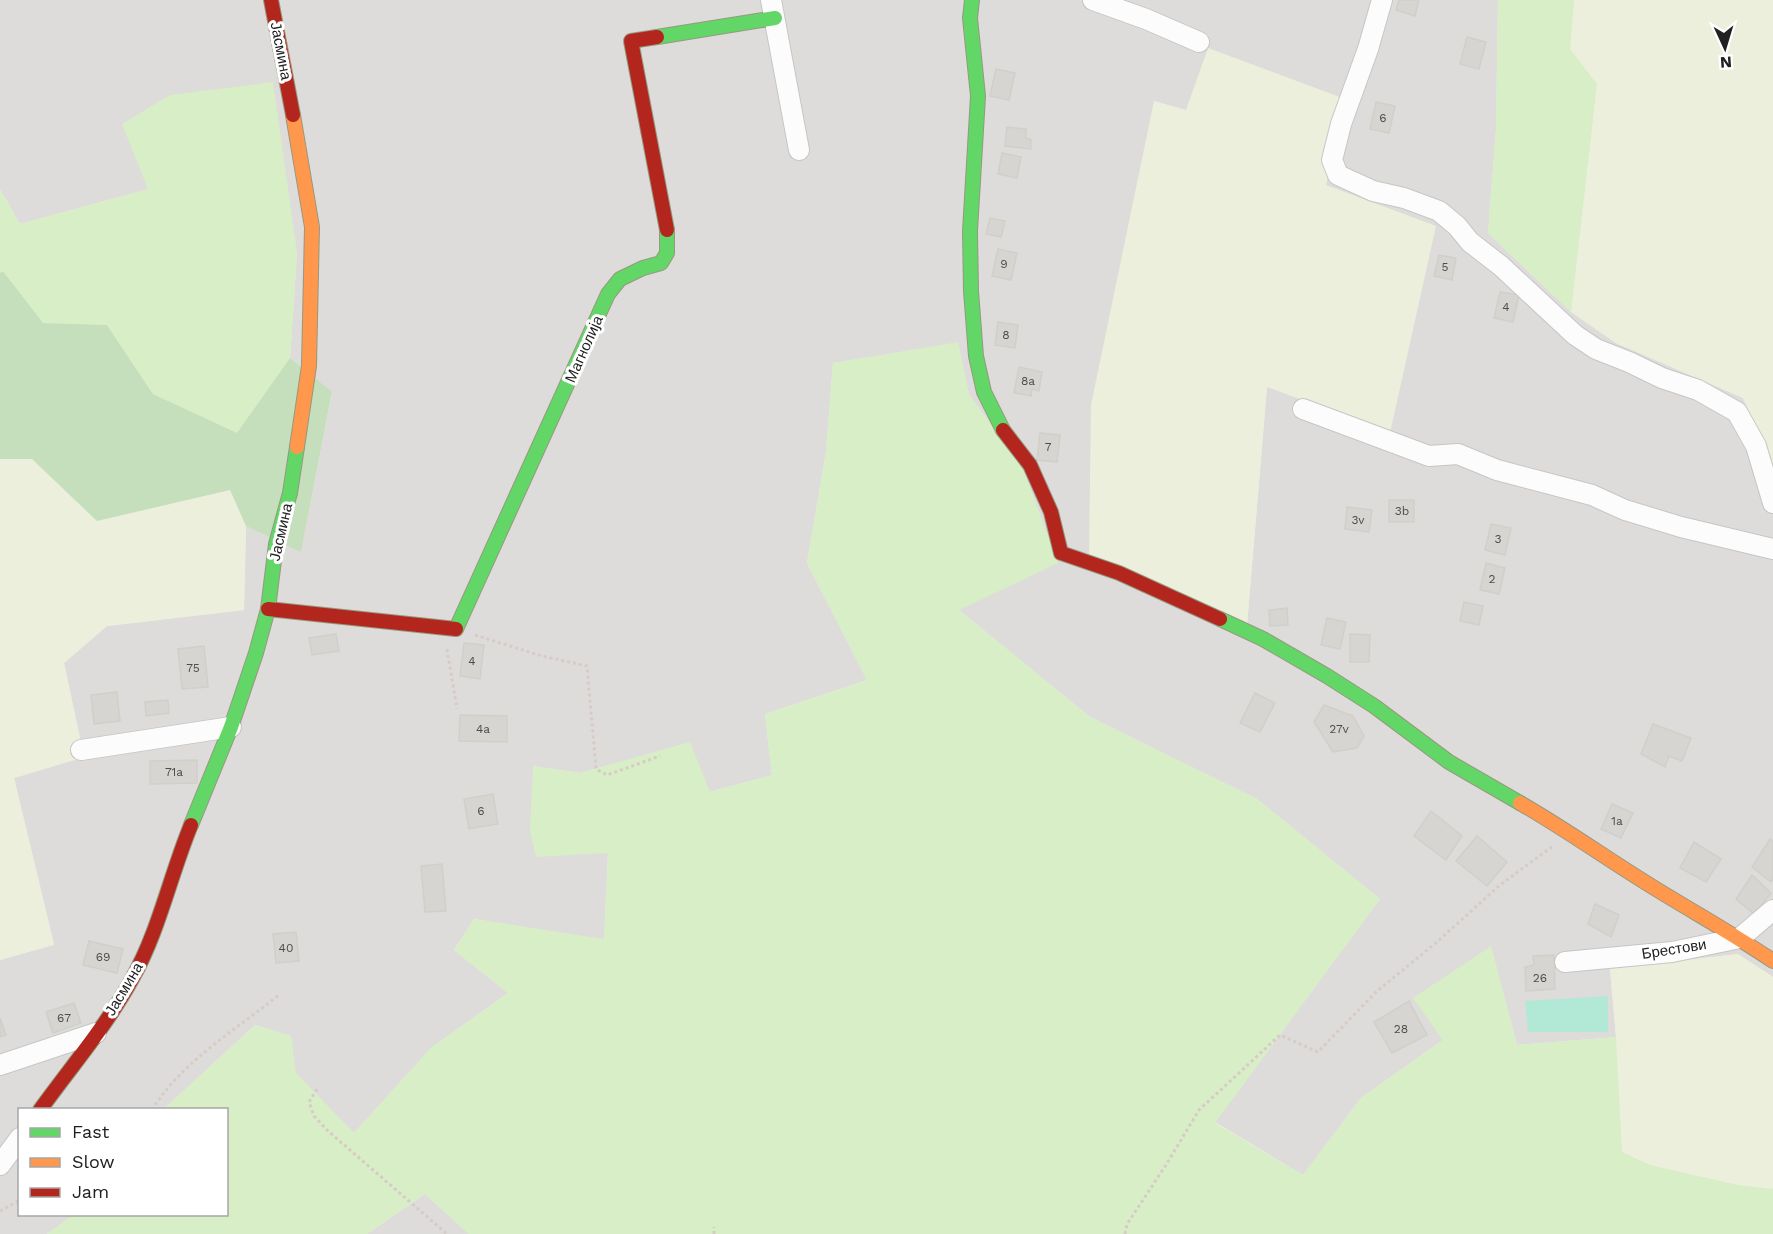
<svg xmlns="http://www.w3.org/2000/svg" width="1773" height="1234" viewBox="0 0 1773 1234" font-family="'Work Sans',sans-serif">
  <rect width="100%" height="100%" fill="#eeede9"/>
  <g fill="#dddcda" fill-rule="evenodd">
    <path d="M0,0H1498L1496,129L1488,233L1571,312L1616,343L1743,398L1773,468V977L1738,954L1610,969L1616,1037L1517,1045L1491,947L1414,998L1443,1040L1361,1098L1303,1175L1215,1122L1380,899L1257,799L1090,717L959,610L1022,466L969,395L958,343L833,363L826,452L807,563L867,680L765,714L772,775L709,792L690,743L580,773L533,766L608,852L604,940L474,919L454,950L508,993L431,1048L354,1133L295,1073L291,1036L255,1025L164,1109L20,1110V1214L73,1215L47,1234H0V960L54,944L14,778L84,757L64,663L107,626L244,610L246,526L301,551L332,393L290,358L297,252L149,189L20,224L0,189ZM1345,100L1325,185L1267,387L1247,625L1154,101L1185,110Z"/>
    <path d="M425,1194L469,1234H367Z"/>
  </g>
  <g fill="#ecefdb">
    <path d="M1574,0H1773V468L1743,398L1616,343L1571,312L1597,84L1569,49Z"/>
    <path d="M1208,48L1345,99L1326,185L1436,226L1390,433L1267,387L1247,625L1089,555L1091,405L1154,101L1186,110Z"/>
    <path d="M0,459H32L97,521L230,490L246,526L244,610L107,626L64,663L84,757L14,778L54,945L0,960Z"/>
    <path d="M1738,954L1773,977V1189L1738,1185L1650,1165L1622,1152L1616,1037L1610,969Z"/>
  </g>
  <g fill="#d7eec6">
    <path d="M1498,0H1574L1570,49L1597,84L1571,312L1488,233L1496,129Z"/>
    <path d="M273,82L297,252L290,358L237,434L153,394L107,325L43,323L3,271L0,273V189L20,224L148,189L122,124L170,95Z"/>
    <path d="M958,342L969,395L1022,466L1058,563L959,610L1090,717L1257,799L1380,899L1215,1123L1303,1175L1361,1098L1443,1040L1413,998L1491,946L1517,1045L1616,1037L1622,1152L1650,1165L1738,1185L1773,1189V1234H469L425,1194L367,1234H47L73,1215L226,1214V1110L164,1109L255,1025L291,1036L296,1073L354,1133L431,1048L508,993L454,950L474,919L604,939L608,853L536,857L530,831L533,766L580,773L690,742L710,792L772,775L765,714L867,680L807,563L826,452L833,363Z"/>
  </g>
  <path fill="#c5dfbc" d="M3,271L43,323L107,325L153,394L237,433L290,358L332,392L301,552L246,526L230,490L97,521L32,459H0V273Z"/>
  <path fill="#b1e8d6" d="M1608,996V1032H1528L1525,1001Z"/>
  <g fill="#d6d5d1" stroke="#d2cfca" stroke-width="1.5">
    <path d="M1399,0H1419L1415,16L1396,10Z"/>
    <path d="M1467,37L1486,42L1479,69L1460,64Z"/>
    <path d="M996,69L1015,73L1009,100L990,96Z"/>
    <path d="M1376,102L1395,106L1389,133L1370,129Z"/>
    <path d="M1007,127L1026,129V138L1031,140V149L1005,146Z"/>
    <path d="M1002,153L1021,157L1017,178L998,174Z"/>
    <path d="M990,218L1005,221L1001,237L986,234Z"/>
    <path d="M998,249L1017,253L1011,280L992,276Z"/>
    <path d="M1439,255L1456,258L1452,280L1434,276Z"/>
    <path d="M1500,292L1519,295L1513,322L1494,318Z"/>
    <path d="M998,322L1018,325L1015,348L995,345Z"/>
    <path d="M1019,367L1042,372L1039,391L1032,389L1031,396L1014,393Z"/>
    <path d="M1040,433L1060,435L1057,462L1037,460Z"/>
    <rect x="1389" y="500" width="25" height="22"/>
    <path d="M1347,507L1372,510L1369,532L1345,529Z"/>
    <path d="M1491,524L1511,528L1505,555L1485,550Z"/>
    <path d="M1486,563L1505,568L1499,594L1480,590Z"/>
    <path d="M1464,602L1483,606L1479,625L1460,621Z"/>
    <path d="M1287,608L1288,625L1270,626L1269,610Z"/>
    <path d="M1327,618L1346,622L1340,649L1321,645Z"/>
    <path d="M336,634L339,651L312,655L309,638Z"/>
    <path d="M1350,634L1370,635L1369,662H1350Z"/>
    <path d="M464,643L484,645L480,679L460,676Z"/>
    <path d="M204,646L208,687L182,689L178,649Z"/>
    <path d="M117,692L120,721L94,724L91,695Z"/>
    <path d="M1255,693L1275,703L1260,732L1240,723Z"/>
    <path d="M168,700L169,713L146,716L145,702Z"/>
    <path d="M1324,705L1353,716L1364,736L1357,748L1333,752L1314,722Z"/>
    <path d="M460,715L507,716V742L459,741Z"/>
    <path d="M1653,724L1691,738L1682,761L1669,756L1665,767L1641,754Z"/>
    <path d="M197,760V783L150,784V761Z"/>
    <path d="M493,794L498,824L469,829L464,799Z"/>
    <path d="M1612,804L1633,813L1621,838L1601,829Z"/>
    <path d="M1431,811L1462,836L1446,860L1414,836Z"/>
    <path d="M1477,836L1507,862L1487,886L1456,861Z"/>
    <path d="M1770,839L1773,841V879L1771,882L1752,867Z"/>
    <path d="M1694,842L1721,859L1706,882L1680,868Z"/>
    <path d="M442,864L446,911L425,912L421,866Z"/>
    <path d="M1752,875L1771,893L1754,914L1736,899Z"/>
    <path d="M1595,904L1619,915L1611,937L1588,924Z"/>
    <path d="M296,932L299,961L276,963L273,934Z"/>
    <path d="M89,941L123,949L117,973L83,965Z"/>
    <path d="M1554,955L1555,989L1526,991L1525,967L1534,965L1533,956Z"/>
    <path d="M1409,1001L1427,1035L1392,1053L1374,1022Z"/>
    <path d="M74,1003L81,1023L53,1033L46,1012Z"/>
    <path d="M0,1018L6,1035L0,1037Z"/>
  </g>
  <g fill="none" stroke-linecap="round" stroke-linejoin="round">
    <defs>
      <g id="street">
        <path d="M771,0L799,150"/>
        <path d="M1093,0L1146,19L1199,42"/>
        <path d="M1382,0L1368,49L1341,124L1332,160L1338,175L1373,191L1404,198L1439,211L1457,226L1470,242L1501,266L1575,335L1596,349L1629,362L1662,378L1698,390L1737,412L1756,446L1773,503"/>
        <path d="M1303,409L1429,456L1458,454L1497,470L1592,495L1625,510L1681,527L1773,549"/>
        <path d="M81,750L231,727"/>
        <path d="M1565,962L1672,952L1740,938L1773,910"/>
        <path d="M0,1065L96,1033"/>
        <path d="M0,1165L20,1138"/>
      </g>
      <g id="fast">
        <path d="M972,0L970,18L978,96L970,231L971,291L976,356L984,392L1003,430"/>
        <path d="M657,37L775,18"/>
        <path d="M1220,619L1263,639L1327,676L1374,706L1449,762L1520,803"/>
        <path d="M456,629L608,294L620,279L643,268L661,263L667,253V230"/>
        <path d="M191,825L231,727L256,653L268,609L276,544L290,493L297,447"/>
      </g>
      <g id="slow">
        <path d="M293,115L312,227L309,366L297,447"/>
        <path d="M1520,803C1567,830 1610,861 1656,889C1695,913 1735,935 1773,961"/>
      </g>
      <g id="jam">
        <path d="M271,0L293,115"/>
        <path d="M657,37L631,41L667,230"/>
        <path d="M1003,430L1030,465L1051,512L1061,553L1119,573L1220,619"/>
        <path d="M268,609L456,629"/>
        <path d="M40,1110C71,1067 107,1025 132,979C159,931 170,876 191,825"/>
      </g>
    </defs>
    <use href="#street" stroke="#c7c6c5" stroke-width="22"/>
    <use href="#fast" stroke="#95997f" stroke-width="16"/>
    <use href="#slow" stroke="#95997f" stroke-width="16"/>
    <use href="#jam" stroke="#95997f" stroke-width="16"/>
    <g stroke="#d8cbc7" stroke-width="3" stroke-dasharray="3 3" stroke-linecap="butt">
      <path d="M475,635L542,656L587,666L596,769L607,775L660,756"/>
      <path d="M447,649L457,709"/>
      <path d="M317,1089L309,1102L314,1116L328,1131L447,1234"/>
      <path d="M152,1110C181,1062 237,1029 280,994"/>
      <path d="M0,1211L20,1200"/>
      <path d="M714,1234V1227"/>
      <path d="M1125,1234L1127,1224L1166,1165L1199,1110L1280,1035L1318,1052L1376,992L1437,942L1500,885L1553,846"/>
    </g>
    <use href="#street" stroke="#fcfcfc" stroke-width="20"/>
    <use href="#fast" stroke="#63d668" stroke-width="14"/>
    <use href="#slow" stroke="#ff974d" stroke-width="14"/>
    <use href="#jam" stroke="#b3261e" stroke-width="14"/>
  </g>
  <g text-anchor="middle" stroke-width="6" stroke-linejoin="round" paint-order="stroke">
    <g font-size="12" fill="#4e4d4c">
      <text x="1383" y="122">6</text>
      <text x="1004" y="268">9</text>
      <text x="1445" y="271">5</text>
      <text x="1506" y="311">4</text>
      <text x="1006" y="339">8</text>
      <text x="1028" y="385">8a</text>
      <text x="1048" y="451">7</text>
      <text x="1402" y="515">3b</text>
      <text x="1358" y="524">3v</text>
      <text x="1498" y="543">3</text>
      <text x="1492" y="583">2</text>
      <text x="472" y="665">4</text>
      <text x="193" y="672">75</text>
      <text x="483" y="733">4a</text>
      <text x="1339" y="733">27v</text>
      <text x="174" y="776">71a</text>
      <text x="481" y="815">6</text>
      <text x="1617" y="825">1a</text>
      <text x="286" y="952">40</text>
      <text x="103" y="961">69</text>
      <text x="1540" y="982">26</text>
      <text x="64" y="1022">67</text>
      <text x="1401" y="1033">28</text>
    </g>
    <g font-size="15" fill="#202020" stroke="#fff">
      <text transform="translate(281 51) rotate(79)" y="5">Јасмина</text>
      <text transform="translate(584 349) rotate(-66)" y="5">Магнолија</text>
      <text transform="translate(281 532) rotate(-77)" y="5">Јасмина</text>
      <text transform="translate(1674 949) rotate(-9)" y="5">Брестови</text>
      <text transform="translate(124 989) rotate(-59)" y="5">Јасмина</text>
    </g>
  </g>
  <rect x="18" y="1108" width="210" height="108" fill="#ffffff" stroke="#a6a6a6" stroke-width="1.5"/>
  <rect x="30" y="1128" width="30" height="9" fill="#63d668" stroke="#a6a6a6" stroke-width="1.5"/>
  <text x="72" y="1138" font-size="18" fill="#202020">Fast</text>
  <rect x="30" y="1158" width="30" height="9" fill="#ff974d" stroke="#a6a6a6" stroke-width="1.5"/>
  <text x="72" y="1168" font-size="18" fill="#202020">Slow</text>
  <rect x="30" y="1188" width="30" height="9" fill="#b3261e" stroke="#a6a6a6" stroke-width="1.5"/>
  <text x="72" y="1198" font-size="18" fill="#202020">Jam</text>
  <g transform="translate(1725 48) rotate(176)" stroke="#ffffff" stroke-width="4.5" paint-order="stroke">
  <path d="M0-4.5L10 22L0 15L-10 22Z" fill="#202020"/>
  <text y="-9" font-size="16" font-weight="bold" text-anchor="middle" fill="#202020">N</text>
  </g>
</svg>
